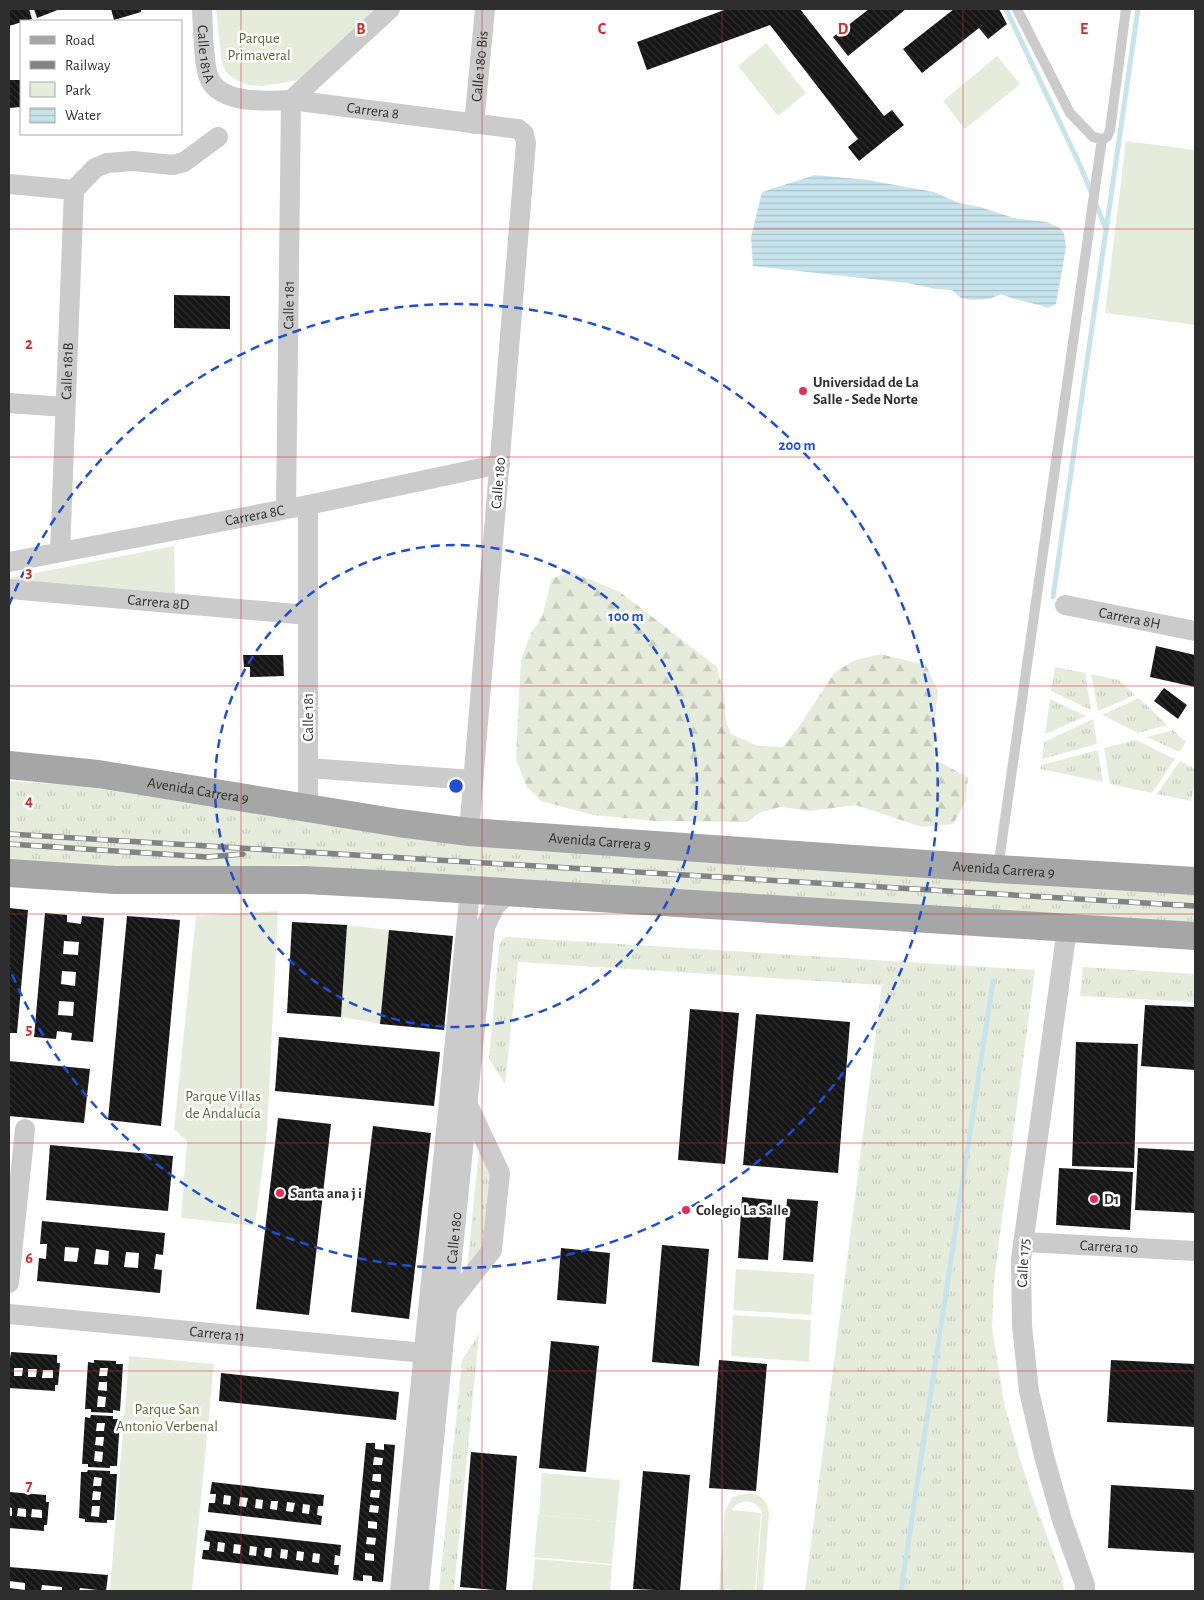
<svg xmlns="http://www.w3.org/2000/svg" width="1204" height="1600" viewBox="0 0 1204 1600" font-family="'Alegreya Sans',sans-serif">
  <defs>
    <pattern id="grass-tufts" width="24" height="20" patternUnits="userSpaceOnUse" patternTransform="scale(1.25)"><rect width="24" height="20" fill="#e6ecdb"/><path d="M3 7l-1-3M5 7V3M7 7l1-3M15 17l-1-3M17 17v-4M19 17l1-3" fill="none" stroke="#c6cbbc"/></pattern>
    <pattern id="forest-firs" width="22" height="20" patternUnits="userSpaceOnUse" patternTransform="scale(1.25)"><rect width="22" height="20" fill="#e6ecdb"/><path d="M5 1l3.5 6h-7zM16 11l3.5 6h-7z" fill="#c6cbbc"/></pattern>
    <pattern id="water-rules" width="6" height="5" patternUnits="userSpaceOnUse" patternTransform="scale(1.25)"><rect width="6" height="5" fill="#c7e3ec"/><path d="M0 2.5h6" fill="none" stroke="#abc3cb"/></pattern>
    <pattern id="building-back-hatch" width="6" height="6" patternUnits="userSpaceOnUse" patternTransform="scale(1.25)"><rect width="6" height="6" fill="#151515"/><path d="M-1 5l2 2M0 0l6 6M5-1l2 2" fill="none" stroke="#2f2f2f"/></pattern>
  </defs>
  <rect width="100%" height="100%" fill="#fff"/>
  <g fill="url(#grass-tufts)">
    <path d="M1055,667L1085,673L1091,710L1051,691Z"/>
    <path d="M1091,674L1119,680L1135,695L1098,711Z"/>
    <path d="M1139,698L1167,725L1138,733L1102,715Z"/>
    <path d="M1050,699L1086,716L1045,734Z"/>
    <path d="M1093,719L1097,744L1042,759L1044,742Z"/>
    <path d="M1173,730L1186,742L1179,752L1147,737Z"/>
    <path d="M1136,740L1175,759L1152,793L1110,784L1104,748Z"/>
    <path d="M1098,750L1103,782L1040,769L1041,765Z"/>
    <path d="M1180,761L1195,769V780L1191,801L1157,794Z"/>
    <path d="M9,781L83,786L327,825L1195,893V923L297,865L157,868L77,866L9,861Z"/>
    <path d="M506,937L1035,970L1000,1234L994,1282L992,1329L1005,1407L1027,1482L1063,1579L1064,1591H805L882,985L518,962L505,1084L489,1059L499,946L503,939Z"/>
    <path d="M1083,967L1195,974V1002L1080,996Z"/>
    <path d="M479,1150L493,1174L485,1249L467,1269Z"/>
    <path d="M479,1334L454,1591H439L462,1360Z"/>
  </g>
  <path fill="url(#forest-firs)" d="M572,572L620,592L717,667L724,693L726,722L731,734L758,746L783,747L798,728L835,672L853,661L880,654L926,665L938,691L934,728L935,760L968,777L966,801L953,824L922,827L856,805L810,811L780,807L761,812L747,822L656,821L593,815L541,801L527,787L516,759L519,695L521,660L531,633L542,617L552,578Z"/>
  <g fill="#e6ecdb">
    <path d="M216,9H377L299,80L263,86L248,85L234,79L227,73L222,64Z"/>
    <path d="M766,43L806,93L778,116L738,66Z"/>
    <path d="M997,56L1020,84L965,129L943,101Z"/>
    <path d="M1126,141L1195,150V325L1105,313Z"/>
    <path d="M174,546L175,594L9,584V578Z"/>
    <path d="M278,911L267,1132L255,1226L181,1218L187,1141L174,1129L196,916Z"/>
    <path d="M347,925L389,930L380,1024L341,1017Z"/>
    <path d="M736,1269L814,1274L811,1315L733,1310Z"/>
    <path d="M733,1315L811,1320L809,1362L731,1356Z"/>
    <path d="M129,1356L214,1364L192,1591H110Z"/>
    <path d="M542,1473L620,1480L616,1522L539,1515Z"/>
    <path d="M749,1493C762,1496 767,1500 769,1513L763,1591H756L762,1512C756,1499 739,1498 732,1510L761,1513L755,1591L726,1589V1591H719L725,1510L733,1497Z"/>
    <path d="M538,1515L616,1522L612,1564L534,1557Z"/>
    <path d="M535,1559L612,1565L610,1591H532Z"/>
  </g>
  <path fill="url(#water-rules)" d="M815,175L868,180L934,192L959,203L980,207L1014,218L1047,222L1060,228L1064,233L1066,247L1056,304L1048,308C1032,302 1016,301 1001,294L990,299L972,300L961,298L952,290L936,289L907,283L753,266L751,237L762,192Z"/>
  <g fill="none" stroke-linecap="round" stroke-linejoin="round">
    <g stroke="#c7e3ec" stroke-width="5">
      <path d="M1006,9L1079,163L1092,194"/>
      <path d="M1095,202L1106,229"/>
      <path d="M1053,597L1138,9"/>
      <path d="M901,1591L993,981"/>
    </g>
  </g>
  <g fill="url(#building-back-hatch)" fill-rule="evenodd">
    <path d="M9,9H29L32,19L9,26Z"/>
    <path d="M34,9H60L37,18Z"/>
    <path d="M111,9H141V12L114,20Z"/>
    <path d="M727,9H800L884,116L892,110L904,125L859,161L848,147L858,139L770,25L647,70L637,42Z"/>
    <path d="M869,9H906L848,56L833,37Z"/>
    <path d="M954,9H999L1007,24L988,39L979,28L922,73L903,49Z"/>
    <path d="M9,80H21V107L9,108Z"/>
    <path d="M174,295L230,296V329L174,328Z"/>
    <path d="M1156,646L1195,655V687L1150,677Z"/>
    <path d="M243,655H283L284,676L250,677V667H244Z"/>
    <path d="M1164,688L1187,705L1178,719L1154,701Z"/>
    <path d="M9,908L28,910L17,1033H9Z"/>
    <path d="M45,913L67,915V922L81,924L82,916L104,918L93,1042L71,1040L72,1033L57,1031L56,1039L34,1037ZM64,941L79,942L78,955L63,954ZM62,971L76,972L75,986L61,984ZM59,1001L74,1002L73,1016L58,1015Z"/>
    <path d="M127,916L180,920L161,1126L108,1120Z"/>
    <path d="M292,922L347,925L341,1017L287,1013Z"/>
    <path d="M389,930L453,936L444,1030L380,1024Z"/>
    <path d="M1145,1005L1195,1007V1070L1141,1066Z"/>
    <path d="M690,1009L739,1013L725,1164L678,1160Z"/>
    <path d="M756,1014L850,1022L838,1173L743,1165Z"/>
    <path d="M279,1037L440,1052L434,1106L275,1091Z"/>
    <path d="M1076,1042L1138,1044L1134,1168L1072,1166Z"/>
    <path d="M9,1061L90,1069L84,1123L9,1116Z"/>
    <path d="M278,1118L331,1124L309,1315L256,1309Z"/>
    <path d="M373,1126L431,1133L409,1319L351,1312Z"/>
    <path d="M50,1145L173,1156L168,1211L46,1200Z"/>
    <path d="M1138,1148L1195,1151V1213L1135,1210Z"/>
    <path d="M1059,1168L1133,1172L1130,1230L1056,1225Z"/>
    <path d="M742,1197L772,1200L768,1260L738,1258Z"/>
    <path d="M787,1199L818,1201L813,1262L783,1260Z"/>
    <path d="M42,1221L165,1233L163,1255L156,1254L154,1269L162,1270L160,1293L37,1281L39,1258L46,1259L47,1244H40ZM65,1247L79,1248L77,1262L64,1261ZM96,1249L109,1251L108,1265L94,1264ZM126,1252L139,1253L138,1268L124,1267Z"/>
    <path d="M662,1245L709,1249L699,1366L652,1362Z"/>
    <path d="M561,1248L610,1253L606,1304L557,1300Z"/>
    <path d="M551,1341L599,1346L586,1472L539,1468Z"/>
    <path d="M11,1352L57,1355V1363H60L58,1385H55V1391L9,1388V1359H10ZM14,1368H23L22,1376H14ZM28,1369H37L36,1377H28ZM43,1370H53V1378H42Z"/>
    <path d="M94,1360L116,1361V1364H123L120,1411L113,1410V1413L91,1412V1409H85L88,1362L94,1363ZM100,1368H108L107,1376H99ZM99,1382H107V1391L98,1390ZM98,1396L106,1397L105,1407H97Z"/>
    <path d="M719,1360L767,1364L756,1491L709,1488Z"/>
    <path d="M1111,1360L1195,1364V1427L1107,1422Z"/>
    <path d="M221,1373L399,1392L396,1420L219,1401Z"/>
    <path d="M91,1415L113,1416V1419H120L117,1466H110V1468L88,1467V1464H82L85,1417L90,1418ZM97,1423H105L104,1431H96ZM96,1437H104L103,1446L95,1445ZM95,1451L103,1452L102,1462L94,1461Z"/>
    <path d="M366,1443H375V1449L384,1450V1444L395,1445L383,1582L372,1581V1576L363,1575V1581L353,1580ZM374,1457L383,1458L382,1465H373ZM373,1474H381V1482L372,1481ZM371,1490H380L379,1498L370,1497ZM370,1505L379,1506L378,1513L369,1512ZM368,1521L377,1522V1529L368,1528ZM367,1537L376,1538L375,1545L366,1544ZM365,1553L374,1554V1561L365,1560Z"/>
    <path d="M471,1452L517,1456L506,1591L460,1587Z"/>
    <path d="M88,1470L110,1471V1474H117L114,1520H107V1523L85,1522V1519L79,1518L81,1472H87ZM94,1477L102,1478L101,1486H93ZM93,1491L101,1492L100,1500H92ZM92,1506H100L99,1517L91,1516Z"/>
    <path d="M643,1471L690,1475L680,1591L633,1589Z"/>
    <path d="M212,1482L324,1495L323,1506H318L317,1515L322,1516L321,1525L208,1512L209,1503H215L216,1494H210ZM224,1495L231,1496L230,1505L223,1504ZM240,1497L248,1498L246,1507L239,1506ZM256,1499L263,1500L262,1509L255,1508ZM271,1501H278L277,1510L270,1509ZM287,1502L295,1503L293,1512L286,1511ZM303,1504L310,1505L309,1514L302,1513Z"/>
    <path d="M1111,1485L1195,1490V1553L1108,1548Z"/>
    <path d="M9,1492L46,1495V1502H49L47,1525H44V1531L9,1528V1516H12V1508L9,1507ZM18,1508L26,1509V1517L17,1516ZM32,1509L42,1510V1518L31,1517Z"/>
    <path d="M206,1530L341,1545L340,1556L335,1555L334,1565H339L338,1575L202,1559L203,1550H209L210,1542L204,1541ZM218,1542L225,1543L224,1552L217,1551ZM234,1544L241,1545L240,1554L233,1553ZM250,1546L257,1547L256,1556L249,1555ZM265,1548H272L271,1558L264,1556ZM281,1549L288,1550L287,1559L280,1558ZM297,1551L304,1552L303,1561L296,1560ZM313,1553L320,1554L319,1563L312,1562Z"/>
    <path d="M9,1567L108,1575L106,1591L80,1588L79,1591H62V1587L42,1585L41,1591H9V1588L25,1590V1583L9,1581Z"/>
  </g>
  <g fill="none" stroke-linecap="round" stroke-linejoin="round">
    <g stroke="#cbcbcb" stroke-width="10">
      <path d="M1017,9L1070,113L1093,137L1102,139L1107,137L1110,130L1126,9"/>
      <path d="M998,868L1102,139"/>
    </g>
    <g stroke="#cbcbcb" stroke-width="20">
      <path id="s1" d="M202,9C203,26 203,59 208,75C217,105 266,101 291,100L518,129L524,134L526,143L469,832"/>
      <path id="s2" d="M474,124L485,9"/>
      <path d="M9,184L74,190"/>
      <path d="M74,190L95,168L107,163L133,161L173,165L184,162L218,137"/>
      <path d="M9,403L65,407"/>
      <path d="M308,505V808"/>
      <path id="s3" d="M286,509L291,100L390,9"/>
      <path id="s4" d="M60,552L74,190"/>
      <path id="s5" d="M9,562L308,505L500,464"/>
      <path id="s6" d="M9,589L308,615"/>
      <path id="s7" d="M1065,605L1195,631"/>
      <path d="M308,768L473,780"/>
      <path d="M1067,929L1021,1259L1022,1326L1029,1391L1044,1456L1062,1520L1085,1585V1591"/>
      <path id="s8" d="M1024,1242L1195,1251"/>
      <path d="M9,1283L25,1129"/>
      <path d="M447,1307L492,1250L500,1173L467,1103"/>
      <path id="s9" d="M9,1314L424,1353"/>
      <path d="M400,1591L470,890"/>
      <path id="s10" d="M419,1591L485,927L495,906L509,893"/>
    </g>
    <g stroke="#a6a6a6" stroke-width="28">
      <path id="s11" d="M9,765L98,774L399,823L469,832L998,869L1195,881"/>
      <path d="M9,873L115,880H306L380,884L1195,936"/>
    </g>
    <defs>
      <g id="rail">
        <path d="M9,834L1195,906"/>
        <path d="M9,844L207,857L243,854"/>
      </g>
    </defs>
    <use href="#rail" stroke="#838383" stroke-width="5.5"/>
    <use href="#rail" stroke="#fff" stroke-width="4" stroke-dasharray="11" stroke-linecap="butt"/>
  </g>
  <path fill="none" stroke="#d62828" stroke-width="1" stroke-opacity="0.55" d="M241,9V1591M482,9V1591M722,9V1591M963,9V1591M9,229H1195M9,457H1195M9,686H1195M9,914H1195M9,1143H1195M9,1371H1195"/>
  <g fill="none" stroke="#1d4ed8" stroke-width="2.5" stroke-dasharray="9 6">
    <circle cx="456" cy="786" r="241"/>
    <path d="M9 605A482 482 0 1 1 9 967"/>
  </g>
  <g fill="#e92c54" stroke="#fff" stroke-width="2">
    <circle cx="803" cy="391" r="5"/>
    <circle cx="280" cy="1193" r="5"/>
    <circle cx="1094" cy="1199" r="5"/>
    <circle cx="686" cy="1210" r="5"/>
  </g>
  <g text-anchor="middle" stroke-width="5" stroke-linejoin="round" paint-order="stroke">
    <g font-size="15" fill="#586b3a" stroke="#fff">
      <text x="259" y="43">Parque<tspan x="259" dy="17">Primaveral</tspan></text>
      <text x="223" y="1101">Parque Villas<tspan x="223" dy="17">de Andalucía</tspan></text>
      <text x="167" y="1414">Parque San<tspan x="167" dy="17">Antonio Verbenal</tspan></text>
    </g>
    <g font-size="15" fill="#2e2e2e" stroke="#fff">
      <text dy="5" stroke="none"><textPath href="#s1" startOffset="45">Calle 181A</textPath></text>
      <text dy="5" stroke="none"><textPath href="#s2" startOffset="58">Calle 180 Bis</textPath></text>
      <text dy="5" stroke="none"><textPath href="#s1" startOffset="242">Carrera 8</textPath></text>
      <text dy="5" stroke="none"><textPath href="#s3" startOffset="204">Calle 181</textPath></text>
      <text dy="5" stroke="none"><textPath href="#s4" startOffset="181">Calle 181B</textPath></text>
      <text transform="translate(498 483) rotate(-85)" y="5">Calle 180</text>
      <text dy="5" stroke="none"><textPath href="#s5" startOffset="250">Carrera 8C</textPath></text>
      <text dy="5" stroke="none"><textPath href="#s6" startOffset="150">Carrera 8D</textPath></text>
      <text dy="5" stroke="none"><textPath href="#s7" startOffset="66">Carrera 8H</textPath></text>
      <text transform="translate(308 717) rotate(-90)" y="5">Calle 181</text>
      <text dy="5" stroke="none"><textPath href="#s11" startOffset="191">Avenida Carrera 9</textPath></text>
      <text dy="5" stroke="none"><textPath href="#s11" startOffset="596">Avenida Carrera 9</textPath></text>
      <text dy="5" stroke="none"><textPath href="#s11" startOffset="1001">Avenida Carrera 9</textPath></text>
      <text dy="5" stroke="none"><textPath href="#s10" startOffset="355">Calle 180</textPath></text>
      <text dy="5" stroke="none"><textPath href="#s8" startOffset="85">Carrera 10</textPath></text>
      <text transform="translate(1023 1263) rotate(-87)" y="5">Calle 175</text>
      <text dy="5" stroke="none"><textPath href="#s9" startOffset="209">Carrera 11</textPath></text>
    </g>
    <g font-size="15" font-weight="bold" fill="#2e2e2e" stroke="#fff" text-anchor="start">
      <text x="813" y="387">Universidad de La<tspan x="813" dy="17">Salle - Sede Norte</tspan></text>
      <text x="290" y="1198">Santa ana j i</text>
      <text x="1104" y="1204">D1</text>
      <text x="696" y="1215">Colegio La Salle</text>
    </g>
  </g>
  <g font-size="16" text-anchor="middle" font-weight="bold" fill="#d62828" stroke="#fff" stroke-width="5" stroke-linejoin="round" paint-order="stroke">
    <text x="361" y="34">B</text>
    <text x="602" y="34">C</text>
    <text x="843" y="34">D</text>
    <text x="1084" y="34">E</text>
    <text x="29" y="349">2</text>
    <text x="29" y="577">3</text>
    <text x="29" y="806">4</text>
    <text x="29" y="1034">5</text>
    <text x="29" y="1263">6</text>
    <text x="29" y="1491">7</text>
  </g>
  <circle cx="456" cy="786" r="8" fill="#1d4ed8" stroke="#fff" stroke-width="2.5"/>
  <g font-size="15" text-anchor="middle" font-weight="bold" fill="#1d4ed8" stroke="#fff" stroke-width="5" stroke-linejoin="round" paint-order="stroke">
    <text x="797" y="450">200 m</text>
    <text x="626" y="621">100 m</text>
  </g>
  <rect width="1204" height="1600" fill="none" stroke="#2e2e2e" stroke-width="20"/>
  <rect x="20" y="20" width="162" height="115" fill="#ffffff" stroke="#ababab"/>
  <rect x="30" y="36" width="25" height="8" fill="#a6a6a6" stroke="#ababab"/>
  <text x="65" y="45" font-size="15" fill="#2e2e2e">Road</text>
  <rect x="30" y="61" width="25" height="8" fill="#838383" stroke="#ababab"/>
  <text x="65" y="70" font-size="15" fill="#2e2e2e">Railway</text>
  <rect x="30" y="82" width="25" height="15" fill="#e6ecdb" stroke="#ababab"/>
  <text x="65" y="95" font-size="15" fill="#2e2e2e">Park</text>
  <rect x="30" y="108" width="25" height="15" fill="url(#water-rules)" stroke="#ababab"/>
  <text x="65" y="120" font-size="15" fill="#2e2e2e">Water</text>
</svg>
